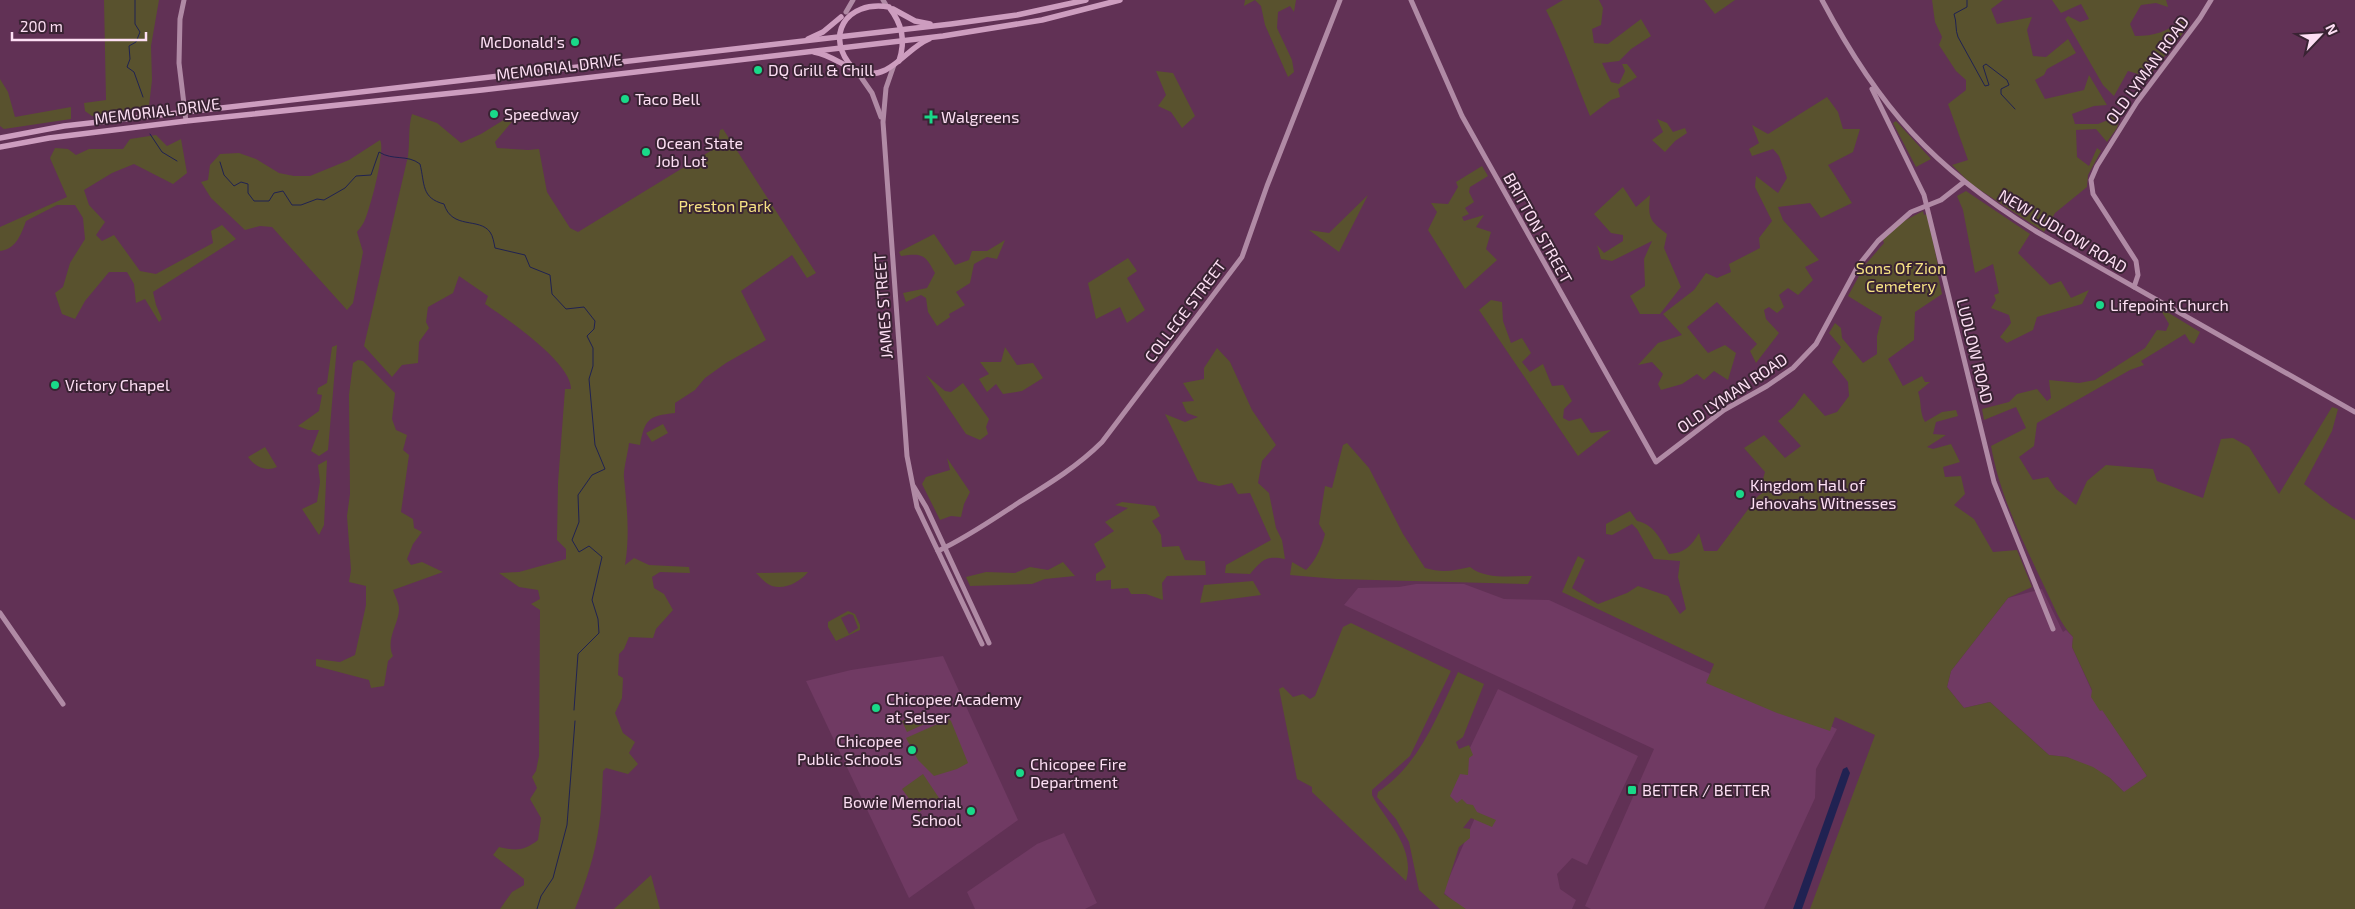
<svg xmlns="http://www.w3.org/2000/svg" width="2355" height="909" viewBox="0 0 2355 909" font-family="'Exo 2',sans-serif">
  <rect width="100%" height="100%" fill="#613155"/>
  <g fill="#703a63">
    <path d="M1416,584H1464L1504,599L1549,600L1692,666L1837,729L1816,769L1815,798L1764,909H1591L1585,906L1654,749L1344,605L1358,588L1399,587Z"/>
    <path d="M2042,589L2063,632L2066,630L2073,637L2072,647L2101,711L2102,709L2147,776L2125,793L2110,778L2067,757L2049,755L1990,702L1964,708L1947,687L1951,671L2008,598Z"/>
    <path d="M943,656L1018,820L909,898L806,681L851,670Z"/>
    <path d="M1498,689L1638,756L1587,865L1572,858L1557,874L1560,889L1576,900L1572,909H1462L1443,892L1477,813L1446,798Z"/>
    <path d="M1064,833L1097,903L1085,909H975L967,892L1037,844Z"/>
  </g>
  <g fill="#59522e" fill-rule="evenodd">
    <path d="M104,0H159L151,46L152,80L149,106L142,109L92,116L85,111L84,103L106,100Z"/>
    <path d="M1245,0H1296L1294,12L1290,6L1278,12L1277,28L1292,60L1294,72L1288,77L1265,25L1261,6L1255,0L1244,6Z"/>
    <path d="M1563,0H1599L1603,8L1601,25L1592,29L1594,43L1608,44L1641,19L1651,36L1631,49L1619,61L1602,63L1611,82L1619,84L1625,71L1622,64H1627L1637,77L1618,89L1620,97L1611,100L1590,116C1575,80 1564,45 1546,10Z"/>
    <path d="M1704,0H1735L1715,14Z"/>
    <path d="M1932,0H2003L1991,9L1997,24L2032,17L2027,30L2033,56L2046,57L2068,39L2076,53L2047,69L2044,75L2035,80L2045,99L2084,90L2089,75L2107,105L2094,106L2072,114L2075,124H2098L2108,120L2112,111L2119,121L2117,128L2107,142L2096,129L2076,130L2077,157L2089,166L2097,148L2101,151L2088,175L2087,187L2055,213L2044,232L1971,184L1952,165L1968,160L1948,104L1966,90V80L1956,71L1939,45L1942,37L1935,22Z"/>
    <path d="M2052,0H2166L2168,7L2156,3L2141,5L2130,24L2135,36C2155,36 2166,32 2182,20L2188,27L2148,77L2128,71L2114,96L2103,85L2065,19L2068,16L2080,22L2089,19L2081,4L2061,13Z"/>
    <path d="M1156,71L1173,73L1195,116L1182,128L1171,112L1158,106L1166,95Z"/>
    <path d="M0,79L8,92L15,117L71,107V119L4,129L0,126Z"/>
    <path d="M1827,97L1838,112L1843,129H1860L1853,152L1828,165L1852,203L1821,218L1810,203L1778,207L1783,220L1819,260L1805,267L1813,280L1798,295L1788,288L1779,295L1784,307L1777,313L1769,307L1764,310L1766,319L1779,333L1756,363L1750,351L1757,344L1717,302L1687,327L1708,353L1725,345L1736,353L1728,380L1714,371L1704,380L1697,374L1682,384L1661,390L1658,384L1663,374L1652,362L1638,365L1658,343L1682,335L1663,314L1694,290L1706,273L1717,278L1731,272L1729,264L1760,248L1759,238L1772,221L1755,187L1756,176L1778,193L1787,178L1779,156L1773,149L1752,156L1749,149L1759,143L1752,125L1768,134Z"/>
    <path d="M412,114L437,123L461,143L481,134L513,114L515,118L495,142L497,148L528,150L539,149L547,192L570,228L578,232L717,147L720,130L723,129L816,273L807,278L792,255L741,291L766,340L726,363L705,378L695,390L675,403V413C648,416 645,419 640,445L629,443C628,453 623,470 624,478C627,508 630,535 625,565L634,558L649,565L689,567L690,573L660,572L652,577L654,588L664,594L673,610L656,629L653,638L629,637L624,649L619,654L618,675L623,678L622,698L615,713L623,733L635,742L629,753L638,764L628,774L606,768L603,771C602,789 602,808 599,826C595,855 586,882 575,909H500L512,892L524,885V879L493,855L499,847C516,851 524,851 538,840L541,818L530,799L537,788L532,777L536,771L539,756L540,610L531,604L540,599L538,590L519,587L499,573L519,572L566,559V549L557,540L558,483L565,389H571C571,362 507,319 485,304L488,296L459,276L453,293L428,307L426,322L429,328L419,342L418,363L402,365L392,377L364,346L408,156C410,142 408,127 412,114Z"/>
    <path d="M1657,119L1667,123L1673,132L1685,128L1687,133L1675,141L1665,152L1652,140L1663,132Z"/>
    <path d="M1896,121L1931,159L1916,167L1893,123Z"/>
    <path d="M156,135L167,146L181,139L187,173L173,184L134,164L112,173L84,190L89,205L105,222L96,235L102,241L114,235L140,271L156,274L213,243L211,231L222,225L236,239L153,292L156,305L162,319L159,322L145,299L136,303L134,284L127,272H109L85,301L75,319L62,314L55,293L63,287L70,263L85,239L83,218L75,205H57L26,221C21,235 16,249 0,251V227L67,197L50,158L55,148L68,149L76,155L89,149H123L130,139Z"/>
    <path d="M380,140C386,149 370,210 364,222C362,226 359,229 357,232L363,252L353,303L347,310L272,227L260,226L245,230L211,198L201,182L208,180L210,165L220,154L239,153L256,159L279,173L294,176H310L349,160Z"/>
    <path d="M1482,166L1488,176L1470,187L1469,192L1474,202L1465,208L1469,214L1462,217L1464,221L1484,215L1476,227L1491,232L1486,249L1497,260L1465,289L1428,230L1437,212L1431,203L1448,204L1458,187L1456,182Z"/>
    <path d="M1623,187L1636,207L1650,195C1648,218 1649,220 1667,234L1664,248L1681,287L1660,314H1640L1630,296L1645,286L1644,259L1652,241L1612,261L1601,259L1597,245L1604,253L1623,241V235L1611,233L1594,214Z"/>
    <path d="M1966,191L2030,234L2018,253L2050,285L2061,281L2071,298L2089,290L2082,304L2037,317L2033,330L2007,343L2000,337L2011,323L2009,315L1991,308L1996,300L1994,295L1999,293L1993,264L1975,273L1963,210L1957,196Z"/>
    <path d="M1368,195L1339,252L1309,230L1329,233Z"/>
    <path d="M1923,211L1924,215L1927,214L1939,270L1937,271L1942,294L1915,312L1914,340L1888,359L1903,386L1922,376L1925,382H1930L1918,392C1922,402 1919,412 1925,422L1942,412L1956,410L1958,416L1936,422L1933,434L1946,435L1927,447L1933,449L1951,444L1960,462L1943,467L1945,477L1961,476L1965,494L1954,505L1974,519L1993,552L2017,550L2032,587L2008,598L1951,671L1947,687L1964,708L1990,702L2049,755L2067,757L2093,767L2110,778L2124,792L2147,776L2102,710L2100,711L2091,697L2092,690L2072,647L2073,637C2060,624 2053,604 2045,588C2023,541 2000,497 1991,446L2026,428L2016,407L1984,420L1982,409L2009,402L2017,394L2037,389L2047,401L2051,398L2049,380L2079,383L2095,380L2145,348L2157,330L2166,331L2169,324L2159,307L2200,332L2194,344L2190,342L2185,334L2141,361L2144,365L2130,370L2037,423L2034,446L2019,457L2033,480L2048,477L2056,489L2076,505L2087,481L2106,465L2153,469L2157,481L2203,498L2221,439L2233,438L2249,447L2279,494L2332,407L2338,409L2332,431L2304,484L2332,506L2355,520V909H1810L1875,735L1835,717L1830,731L1777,713L1706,683L1714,664L1562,592L1578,556L1585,560L1572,588L1598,604L1627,593L1638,586L1668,596L1680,614L1686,609L1678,577L1680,561L1654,559L1637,529L1632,524L1612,535L1606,534V524L1630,511L1637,521C1654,524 1661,540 1669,554C1685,553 1691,546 1699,533L1704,551H1717L1758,496L1764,492L1762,482L1765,472L1744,448L1764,435L1785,458L1801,446L1778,421L1794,407L1804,393L1825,416L1837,412L1849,396L1848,382L1832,362L1841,347L1829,333L1835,323L1841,328L1842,338L1863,363L1877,354V336L1882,317L1848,296L1865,265L1884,243L1883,240L1904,221Z"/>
    <path d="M934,234L955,265L969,260L972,251H987L1005,240L997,259L987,257L974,264L970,283L956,292L965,305L949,314L950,317L937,326L928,312L926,298L921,295L906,302L903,293L927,288L935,273C925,254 922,253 901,256L899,252Z"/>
    <path d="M1128,258L1137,271L1127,278L1145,310L1127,323L1120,307L1096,319L1088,283Z"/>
    <path d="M1491,300L1502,302L1503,321L1511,343L1522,338L1531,353L1522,362L1530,372L1543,364L1552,386L1563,385L1572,401L1564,409L1563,418L1569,421L1581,418L1591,433L1611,430L1578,456L1479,310Z"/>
    <path d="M337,345L328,450L319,456L311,451L319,430H308L298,426L319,411L322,395L317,394L318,388L327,383L332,347Z"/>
    <path d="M1005,347L1017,365L1033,363L1043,378L1022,391L1003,394L996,384L987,392L979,379L989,374L980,362H1001Z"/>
    <path d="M1217,348L1230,362L1252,410L1276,445L1262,461L1258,483L1269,493L1276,528L1282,540L1285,559C1266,555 1262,560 1250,574L1225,573L1226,565L1271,540L1250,493L1238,494L1232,483L1219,486L1198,481L1165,414L1185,422L1198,417L1187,413L1182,402L1194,401L1183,383L1204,379V368Z"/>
    <path d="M358,360L363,361L395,393L392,419L396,430L407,435L403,450L409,455L401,512L413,519L414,528L422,532L413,544L407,559L411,565L422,562L443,572L393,590C395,596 399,603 399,609C399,624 385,639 393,656L388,661L384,686L371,688L369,680L316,666V659L340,662L355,655L366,605V586L349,582L351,570L347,516L350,494L349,395L353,363Z"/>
    <path d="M926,375L945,391L951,392L963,383L989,419L986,427L988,434L980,440L966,434Z"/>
    <path d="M663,424L668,433L652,442L646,433Z"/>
    <path d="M1347,443L1369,468L1403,534L1425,568C1442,573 1453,571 1470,567C1486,580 1512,576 1532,576L1528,584L1336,579L1290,575L1292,562L1306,570C1316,560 1321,548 1325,534L1319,524L1325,486L1332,488L1343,445Z"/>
    <path d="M265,447L277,467C266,472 255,467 248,457Z"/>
    <path d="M947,458L970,492L964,504L961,517L951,516L940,520L922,484L926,477L950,470Z"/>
    <path d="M327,460L324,525L319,535L302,509L317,502L320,482L318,465Z"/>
    <path d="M1122,502L1155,506L1160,516L1152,521L1161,535L1162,547L1179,546L1185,560L1205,561L1206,575L1167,576L1162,583L1163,600L1146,594H1131L1128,588L1111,589V580L1096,581V574L1106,567L1094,544L1114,531L1105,522L1128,508L1115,505Z"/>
    <path d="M1063,562L1075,576L1045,579L1032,584L970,586L966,577L986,572L1015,573L1030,567L1048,570Z"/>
    <path d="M808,572C800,582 785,590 772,586C766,584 760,577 756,573Z"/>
    <path d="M1253,581L1261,595L1200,603L1204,585Z"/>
    <path d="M848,611L855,614L860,625V630L836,641L828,627V622ZM849,614L853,615L858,628L849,634L841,618Z"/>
    <path d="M1351,623L1451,671L1410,756L1372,790V795C1386,821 1416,848 1406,881L1312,792V787L1297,779L1279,689L1283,687L1293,697L1303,694L1310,699L1315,696L1343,627Z"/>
    <path d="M1458,672L1484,684L1463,737L1456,742L1459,749L1469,745L1473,755L1469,758L1468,775L1460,774L1450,796L1457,803L1462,799L1467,804L1473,805L1477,812L1496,820L1492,827L1471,818L1463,828L1470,829V838L1459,847L1444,894L1466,909H1440L1419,890L1409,842L1396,819L1377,797L1378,792C1420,764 1437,716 1458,672Z"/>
    <path d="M924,711L929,722L907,732L902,721Z"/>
    <path d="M949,719L951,721L968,763L957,769L934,776L918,760L906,738Z"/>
    <path d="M923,774L939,798L919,812L902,789Z"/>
    <path d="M651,875L660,909H614Z"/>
  </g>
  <path fill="#202252" d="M1847,767L1850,773L1802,909H1793L1843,769Z"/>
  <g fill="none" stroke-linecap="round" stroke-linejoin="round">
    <g stroke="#202252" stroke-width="1">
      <path d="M135,0V24L140,32L136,42L129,46L130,59L127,67L134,72L143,97"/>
      <path d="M1967,0V7L1954,14C1957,22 1955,30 1958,37L1985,86L1989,85L1983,66L1986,64L2007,80L2009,85L2001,89V94L2015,109"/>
      <path d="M150,134L162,152L177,161"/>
      <path d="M220,162L224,175L234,186L241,182L248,184V193L254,201H269L274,193L283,191L292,205H301L317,199L324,200L345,188L356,176L371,175L379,152C393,161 407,154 420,164C425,184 421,198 444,204C452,230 479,217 490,232C493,236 494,243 495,248L525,255L530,267L550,275L552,294L566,309L584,307L595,321L594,329L587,336L593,348V366L589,379L595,445L605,469L592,475L578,495L579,522L572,540L579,552L589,546L602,557L592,600L598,619L599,633L578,654L574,710"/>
      <path d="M537,909L541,896L553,878L567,825L575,721"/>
    </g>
    <g stroke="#b08aa5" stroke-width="5">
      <path d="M184,0L180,19L179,63L186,121"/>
      <path d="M883,0L886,5"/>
      <path d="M1411,0L1462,116L1656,462L1724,410L1767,386L1793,368L1816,344L1858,266L1878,241L1911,212L1941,200L1964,182"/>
      <path d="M1822,0C1879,108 1933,168 2037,232L2355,412"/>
      <path d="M846,12L853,0"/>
      <path d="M894,65L886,88L883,122L907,456L917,507L982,644"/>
      <path d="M856,70L872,93L881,117"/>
      <path d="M1872,89L1924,195L1994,482L2053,629"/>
      <path d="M2134,287L2138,275L2136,261L2093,194L2091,180L2097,166L2137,102L2200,18L2211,0"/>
      <path d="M914,487L926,507L989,643"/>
      <path d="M938,551C966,538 992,520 1018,503C1047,485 1077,467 1102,442L1242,257L1267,186L1340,0"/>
      <path d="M0,613L63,704"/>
    </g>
    <g stroke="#cd9dbf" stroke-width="5.5">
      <path d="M893,9L915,21L930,24"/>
      <path d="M808,39L823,32L841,17"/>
      <path d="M814,52C832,55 844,67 861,72C890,81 906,48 929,39"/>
      <path d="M853,68C824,37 845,0 889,7C902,24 906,40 899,61"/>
      <path d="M0,138L64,126L951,24L1017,15L1086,0"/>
      <path d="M0,147L49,138L186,121L482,90L943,36L1042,20L1120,0"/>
    </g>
  </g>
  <g fill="#19d989" stroke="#392333" stroke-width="2">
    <circle cx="575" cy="42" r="5"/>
    <circle cx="758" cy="70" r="5"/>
    <circle cx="625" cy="99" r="5"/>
    <circle cx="494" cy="114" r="5"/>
    <path d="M928.5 109.5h5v5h5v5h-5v5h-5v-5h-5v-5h5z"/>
    <circle cx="646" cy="152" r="5"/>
    <circle cx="2100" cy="305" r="5"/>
    <circle cx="55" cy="385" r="5"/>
    <circle cx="1740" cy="494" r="5"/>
    <circle cx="876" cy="708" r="5"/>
    <circle cx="912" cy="750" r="5"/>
    <circle cx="1020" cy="773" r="5"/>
    <rect x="1627" y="785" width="10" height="10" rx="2.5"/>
    <circle cx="971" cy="811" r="5"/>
  </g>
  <g text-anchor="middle" stroke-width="4" stroke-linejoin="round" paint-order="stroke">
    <g font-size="16" fill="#fddff4" stroke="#392333" text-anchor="start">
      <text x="565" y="48" text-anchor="end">McDonald's</text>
      <text x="768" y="76">DQ Grill &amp; Chill</text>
      <text x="635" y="105">Taco Bell</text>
      <text x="504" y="120">Speedway</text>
      <text x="941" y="123">Walgreens</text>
      <text x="656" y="149">Ocean State<tspan x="656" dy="18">Job Lot</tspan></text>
      <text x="2110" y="311">Lifepoint Church</text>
      <text x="65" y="391">Victory Chapel</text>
      <text x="1750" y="491">Kingdom Hall of<tspan x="1750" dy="18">Jehovahs Witnesses</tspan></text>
      <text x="886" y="705">Chicopee Academy<tspan x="886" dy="18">at Selser</tspan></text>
      <text x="902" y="747" text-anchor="end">Chicopee<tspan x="902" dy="18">Public Schools</tspan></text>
      <text x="1030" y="770">Chicopee Fire<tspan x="1030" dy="18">Department</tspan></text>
      <text x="1642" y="796">BETTER / BETTER</text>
      <text x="961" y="808" text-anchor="end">Bowie Memorial<tspan x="961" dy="18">School</tspan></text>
    </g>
    <g font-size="16" fill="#fddff4" stroke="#392333">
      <text transform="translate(559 67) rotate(-7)" y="6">MEMORIAL DRIVE</text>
      <text transform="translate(2147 70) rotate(-54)" y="6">OLD LYMAN ROAD</text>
      <text transform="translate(157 111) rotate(-7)" y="6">MEMORIAL DRIVE</text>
      <text transform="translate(1538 228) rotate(61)" y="6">BRITTON STREET</text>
      <text transform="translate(2063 231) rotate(31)" y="6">NEW LUDLOW ROAD</text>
      <text transform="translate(883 306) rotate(-94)" y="6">JAMES STREET</text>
      <text transform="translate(1185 311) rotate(-53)" y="6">COLLEGE STREET</text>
      <text transform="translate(1975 351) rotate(76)" y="6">LUDLOW ROAD</text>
      <text transform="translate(1732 393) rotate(-34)" y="6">OLD LYMAN ROAD</text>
    </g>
    <g font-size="16" fill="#f6e284" stroke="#392333">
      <text x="725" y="212">Preston Park</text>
      <text x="1901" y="274">Sons Of Zion<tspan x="1901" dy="18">Cemetery</tspan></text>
    </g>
  </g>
  <g transform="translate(2320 35) rotate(65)" stroke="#392333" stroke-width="4" paint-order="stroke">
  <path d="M0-4L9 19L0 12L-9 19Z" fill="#fddff4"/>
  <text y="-8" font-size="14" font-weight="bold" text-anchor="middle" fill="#fddff4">N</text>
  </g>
  <path d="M12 32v8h134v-8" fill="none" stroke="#fddff4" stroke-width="2.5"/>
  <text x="20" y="32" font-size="15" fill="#fddff4" stroke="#392333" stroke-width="4" paint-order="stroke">200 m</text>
</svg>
